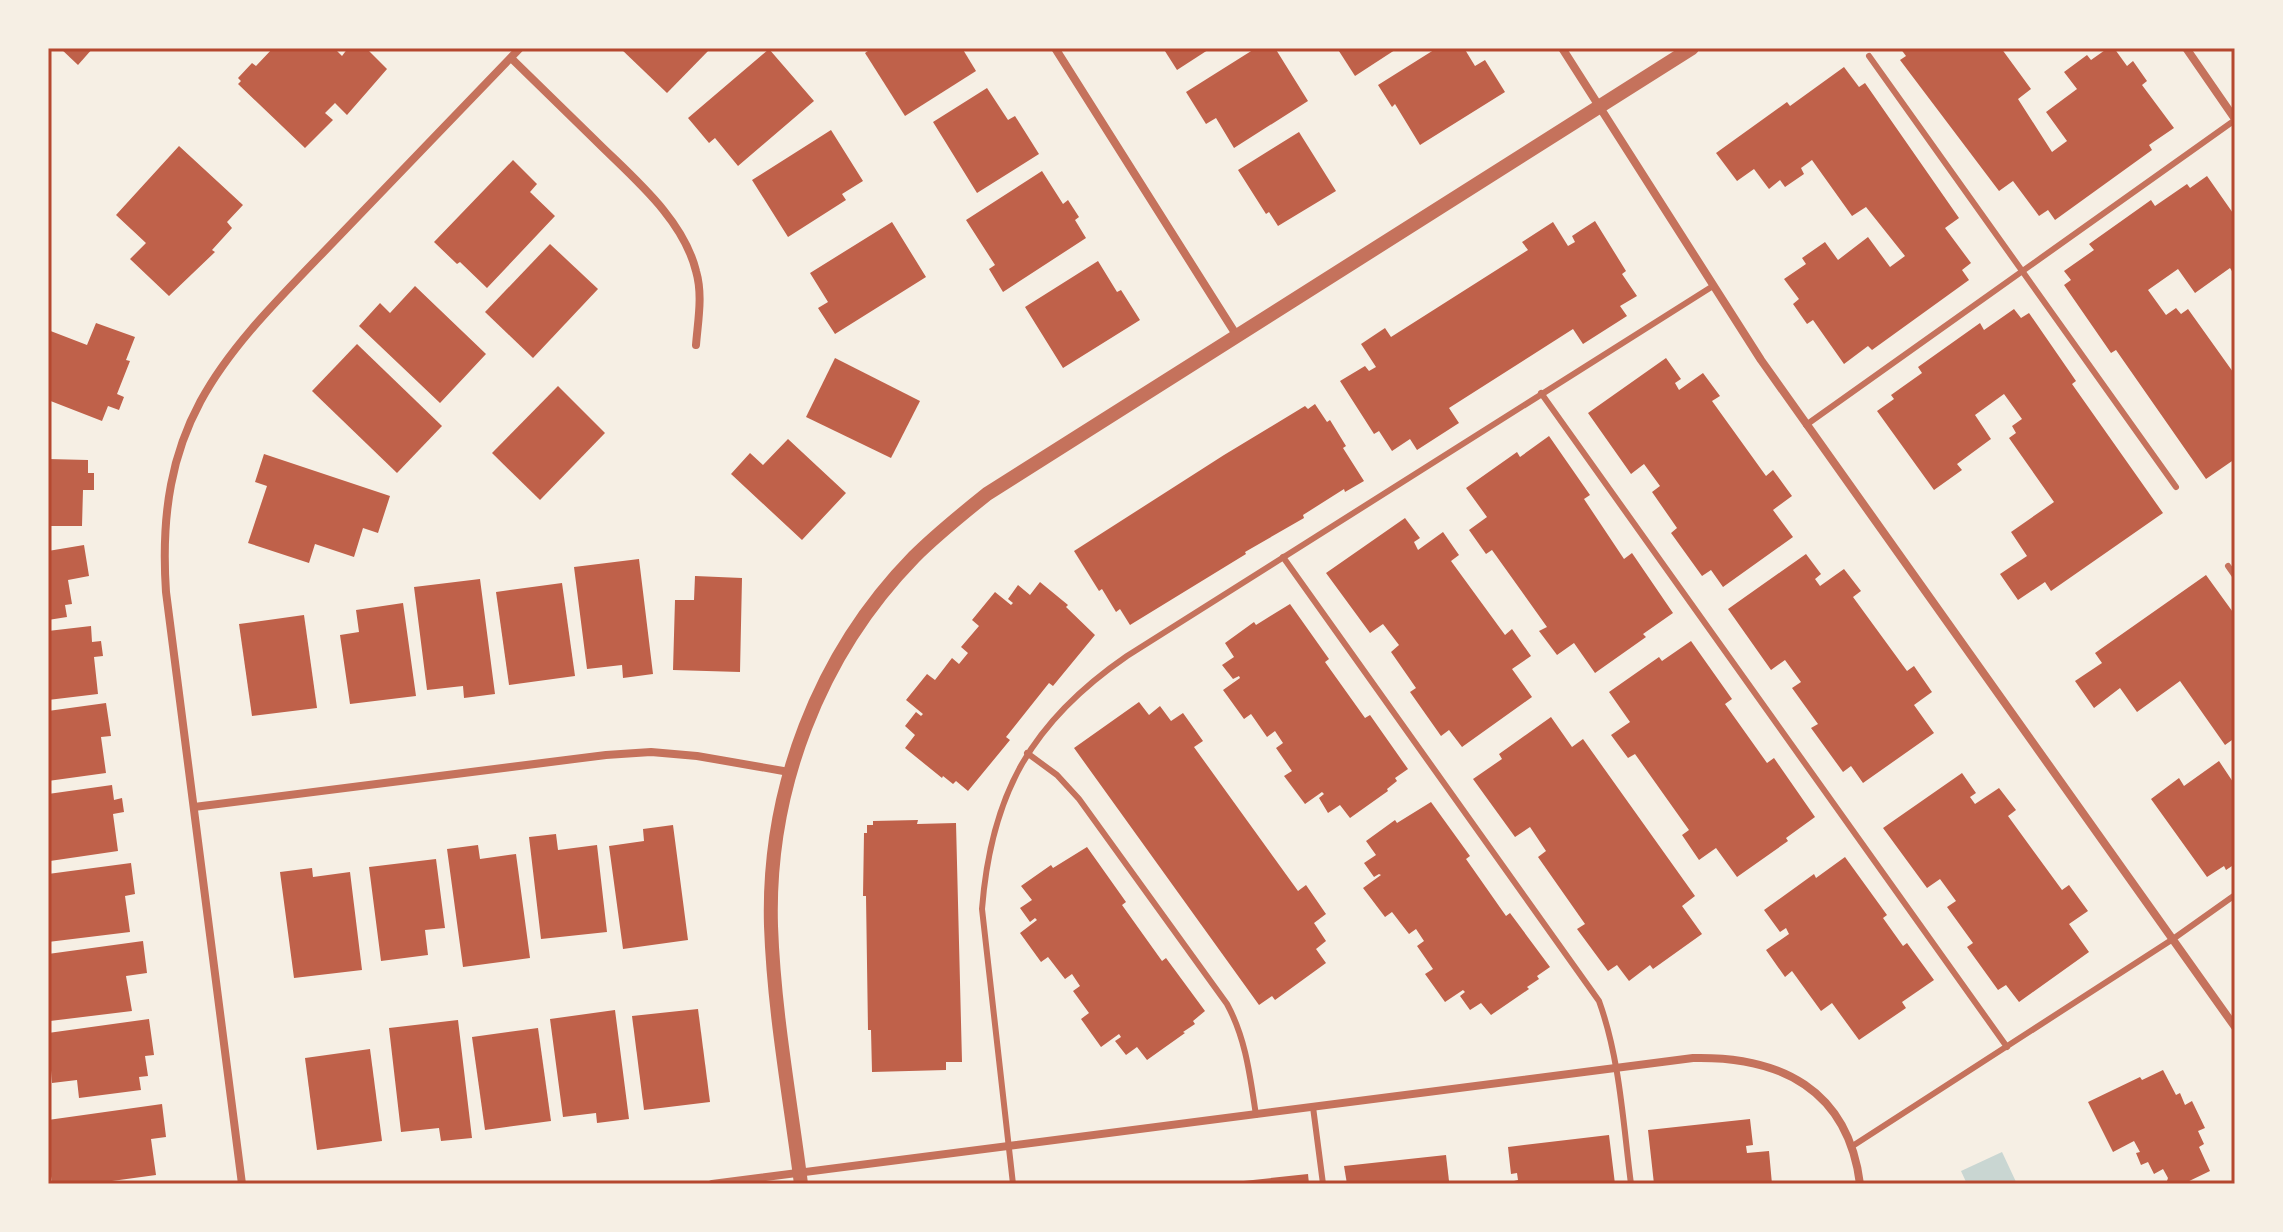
<svg xmlns="http://www.w3.org/2000/svg" width="2283" height="1232" viewBox="0 0 2283 1232" font-family="'Fira Sans Condensed',sans-serif">
  <rect width="100%" height="100%" fill="#f6efe4"/>
  <path fill="#c9d6d2" d="M2002,1152L2017,1184H1967L1961,1171Z"/>
  <g fill="#bf614a">
    <path d="M60,48H93L78,65Z"/>
    <path d="M273,48H334L342,56L348,48H366L387,69L347,115L335,103L325,113L333,120L305,148L238,84L241,81L238,78L252,63L256,66Z"/>
    <path d="M620,48H711L667,93Z"/>
    <path d="M872,48H962L976,71L905,116L865,53Z"/>
    <path d="M1163,48H1211L1177,70Z"/>
    <path d="M1256,48H1275L1308,101L1234,148L1216,118L1206,124L1186,92Z"/>
    <path d="M1337,48H1398L1355,76Z"/>
    <path d="M1437,48H1464L1475,66L1485,60L1505,92L1420,145L1395,104L1392,107L1378,85Z"/>
    <path d="M1900,48H2001L2031,89L2018,99L2052,152L2067,141L2046,112L2077,89L2064,72L2087,55L2091,60L2108,48H2114L2127,66L2133,61L2147,81L2142,85L2174,128L2149,145L2152,150L2055,220L2048,210L2039,216L2013,181L1999,191L1900,60L1906,56Z"/>
    <path d="M769,49L814,101L738,166L715,138L709,143L688,118Z"/>
    <path d="M1844,67L1859,87L1865,83L1959,218L1945,228L1971,263L1962,270L1969,280L1872,350L1868,346L1844,364L1813,320L1807,324L1793,304L1799,299L1784,279L1806,264L1802,258L1825,242L1838,260L1868,237L1890,267L1905,256L1866,207L1852,216L1812,160L1801,168L1804,174L1785,187L1780,180L1769,189L1754,169L1737,181L1716,153L1787,102L1790,106Z"/>
    <path d="M987,88L1008,120L1015,116L1039,154L977,193L933,122Z"/>
    <path d="M831,130L863,181L842,194L846,200L788,237L752,180Z"/>
    <path d="M1299,132L1336,191L1278,226L1269,212L1266,214L1238,170Z"/>
    <path d="M179,146L243,205L227,222L232,228L212,250L215,252L169,296L130,259L146,243L116,215Z"/>
    <path d="M513,160L537,184L530,192L555,216L487,288L460,262L457,264L434,242Z"/>
    <path d="M1042,171L1063,204L1068,200L1079,217L1075,220L1086,238L1003,292L989,269L995,265L966,220Z"/>
    <path d="M2207,176L2235,216V276L2230,268L2195,293L2178,269L2148,290L2166,315L2176,308L2181,314L2188,309L2233,372L2235,371V459L2206,479L2116,350L2111,353L2064,285L2071,280L2064,271L2094,250L2089,244L2151,200L2155,206L2187,184L2190,188Z"/>
    <path d="M1595,221L1626,271L1622,274L1637,296L1620,306L1627,316L1583,344L1573,329L1449,408L1459,423L1417,450L1410,439L1392,451L1379,431L1374,434L1340,381L1365,366L1369,371L1376,367L1361,344L1385,328L1391,337L1528,250L1522,242L1553,222L1568,246L1575,242L1572,236Z"/>
    <path d="M892,222L926,277L835,334L818,308L828,302L810,273Z"/>
    <path d="M550,244L598,289L533,358L485,312Z"/>
    <path d="M1098,261L1117,292L1121,290L1140,320L1063,368L1025,307Z"/>
    <path d="M415,286L486,354L440,403L359,326L380,303L390,313Z"/>
    <path d="M2014,309L2021,318L2029,313L2076,381L2072,384L2163,513L2051,591L2045,582L2018,600L2000,574L2027,556L2011,532L2054,502L2009,438L2016,433L2012,426L2022,419L2004,394L1975,415L1991,439L1957,464L1962,470L1934,490L1877,411L1894,399L1891,395L1922,373L1918,367L1980,323L1984,330Z"/>
    <path d="M96,323L135,337L126,360L130,361L117,394L124,397L119,410L108,406L102,421L48,400V330L87,345Z"/>
    <path d="M357,344L442,426L397,473L312,391Z"/>
    <path d="M835,358L920,401L891,458L806,417Z"/>
    <path d="M1666,358L1681,379L1675,383L1679,390L1703,373L1720,396L1712,401L1766,476L1773,470L1792,496L1773,510L1793,537L1723,587L1711,570L1702,576L1671,533L1677,528L1652,492L1660,486L1644,464L1631,474L1588,413Z"/>
    <path d="M558,386L605,433L540,500L492,453Z"/>
    <path d="M1315,404L1327,422L1330,420L1346,446L1343,448L1364,481L1345,492L1344,489L1303,515L1304,518L1245,552L1246,554L1130,625L1120,609L1116,612L1102,589L1099,591L1074,551L1224,455L1305,406L1308,409Z"/>
    <path d="M1549,436L1590,495L1584,499L1624,559L1632,553L1673,613L1643,634L1646,637L1595,673L1574,643L1557,655L1539,631L1547,627L1492,550L1486,554L1469,530L1487,517L1466,488L1517,452L1520,457Z"/>
    <path d="M788,439L846,493L802,540L731,474L750,453L763,465Z"/>
    <path d="M264,454L390,496L378,533L363,528L354,557L315,544L309,563L248,543L267,486L255,482Z"/>
    <path d="M48,459L88,460V473H94V490H83L82,526H48Z"/>
    <path d="M1405,518L1420,538L1414,542L1418,550L1443,532L1459,555L1451,561L1505,635L1512,629L1531,656L1512,669L1532,697L1462,747L1449,730L1441,736L1410,692L1416,688L1391,652L1399,645L1383,624L1370,633L1326,573Z"/>
    <path d="M84,545L89,576L68,580L72,604L65,605L67,617L48,620V551Z"/>
    <path d="M1806,554L1821,574L1815,579L1820,586L1844,569L1861,591L1853,597L1907,671L1914,666L1932,692L1914,705L1934,733L1863,783L1851,766L1843,772L1811,728L1818,724L1792,688L1801,682L1785,660L1771,670L1728,609Z"/>
    <path d="M639,559L653,674L623,678L622,665L587,669L574,567Z"/>
    <path d="M2206,575L2235,615V743L2232,740L2225,745L2180,681L2137,712L2120,688L2094,708L2075,681L2102,663L2095,653Z"/>
    <path d="M695,576L742,578L740,672L673,670L675,600H694Z"/>
    <path d="M480,579L495,694L464,698L463,686L427,690L414,587Z"/>
    <path d="M1040,582L1068,605L1066,607L1095,635L1053,686L1049,683L1006,737L1010,740L968,791L956,781L953,784L943,776L942,778L905,748L915,735L905,726L916,712L921,716L923,714L906,700L927,674L935,680L952,658L959,664L968,653L961,647L979,626L972,620L995,592L1011,605L1013,603L1008,599L1018,585L1030,595Z"/>
    <path d="M562,583L575,676L509,685L496,592Z"/>
    <path d="M403,603L416,696L350,704L340,635L359,632L356,610Z"/>
    <path d="M1290,604L1329,659L1325,662L1365,718L1370,715L1408,769L1395,778L1397,781L1387,789L1388,791L1350,818L1340,805L1328,813L1319,798L1324,794L1322,792L1305,804L1284,776L1292,771L1276,748L1283,743L1275,731L1267,737L1251,714L1244,719L1223,690L1240,678L1239,676L1233,679L1222,665L1234,657L1225,643L1254,622L1256,625Z"/>
    <path d="M304,615L317,708L252,716L239,624Z"/>
    <path d="M91,626L92,642L101,641L103,656L94,657L98,694L48,700V631Z"/>
    <path d="M1691,641L1732,699L1725,704L1767,763L1774,758L1815,817L1786,838L1788,841L1737,877L1716,848L1699,860L1682,835L1689,830L1635,754L1628,758L1611,735L1630,722L1609,692L1659,657L1662,661Z"/>
    <path d="M1139,702L1149,715L1160,706L1171,721L1183,713L1203,741L1194,747L1298,891L1306,885L1326,914L1314,923L1326,941L1316,949L1326,963L1275,1000L1272,996L1259,1005L1074,748Z"/>
    <path d="M106,703L111,736L101,737L106,773L48,781V711Z"/>
    <path d="M1551,717L1572,747L1583,739L1695,896L1682,906L1702,934L1653,969L1650,965L1629,981L1617,965L1608,971L1577,929L1585,924L1538,857L1546,851L1530,827L1515,837L1473,779L1502,759L1499,754Z"/>
    <path d="M2219,761L2235,785V864L2226,870L2224,866L2207,877L2151,799L2179,778L2184,786Z"/>
    <path d="M1962,773L1976,793L1970,797L1975,804L1999,788L2016,810L2008,816L2062,890L2069,885L2088,911L2069,924L2089,952L2019,1002L2006,985L1998,990L1967,947L1973,943L1947,907L1956,901L1940,879L1927,888L1883,828Z"/>
    <path d="M112,785L114,800L122,798L124,812L113,814L118,851L50,861L48,794Z"/>
    <path d="M1431,802L1470,856L1466,859L1506,916L1510,913L1550,967L1537,976L1539,979L1527,987L1529,989L1491,1015L1481,1003L1470,1010L1460,996L1465,992L1463,990L1445,1002L1425,974L1433,969L1417,946L1424,941L1416,929L1409,934L1392,912L1385,917L1363,888L1381,875L1379,874L1374,877L1364,863L1376,855L1366,841L1395,820L1397,823Z"/>
    <path d="M918,820L917,824L956,823L962,1062H946V1070L872,1072L871,1030H868L866,896H863L864,833H867V825H873V821Z"/>
    <path d="M673,825L688,940L623,949L609,846L644,841L643,829Z"/>
    <path d="M556,834L558,850L597,845L607,932L541,939L529,837Z"/>
    <path d="M478,845L480,859L516,854L530,958L463,967L447,849Z"/>
    <path d="M1087,847L1126,902L1122,905L1162,961L1166,958L1205,1011L1193,1021L1195,1024L1183,1032L1185,1033L1147,1060L1137,1047L1126,1055L1115,1041L1121,1037L1119,1034L1101,1047L1081,1019L1089,1013L1073,991L1080,986L1072,974L1065,979L1048,957L1041,962L1020,933L1037,920L1035,918L1030,922L1020,908L1032,900L1021,886L1051,865L1053,868Z"/>
    <path d="M1845,857L1887,915L1883,918L1903,946L1907,943L1934,980L1902,1002L1906,1008L1859,1040L1832,1003L1821,1011L1792,971L1785,977L1766,950L1789,934L1786,928L1780,932L1764,910L1814,874L1816,878Z"/>
    <path d="M436,859L445,928L425,930L428,955L381,961L369,867Z"/>
    <path d="M131,863L135,894L125,896L130,932L48,942V874Z"/>
    <path d="M312,868L313,877L350,872L362,970L294,978L280,872Z"/>
    <path d="M143,941L147,973L126,976L132,1011L50,1021L48,954Z"/>
    <path d="M698,1009L710,1102L644,1110L632,1016Z"/>
    <path d="M615,1010L629,1119L597,1123L596,1113L563,1117L550,1019Z"/>
    <path d="M149,1019L154,1055L145,1056L148,1076L139,1077L141,1090L79,1098L77,1080L52,1083L48,1033Z"/>
    <path d="M458,1020L472,1138L441,1141L439,1128L401,1132L389,1028Z"/>
    <path d="M538,1028L551,1121L485,1130L472,1037Z"/>
    <path d="M370,1049L382,1141L317,1150L305,1058Z"/>
    <path d="M2163,1070L2176,1095L2180,1093L2185,1105L2192,1101L2205,1128L2198,1131L2204,1144L2199,1147L2210,1171L2183,1184H2166L2168,1178L2163,1169L2154,1174L2148,1162L2141,1165L2136,1153L2140,1152L2134,1141L2113,1152L2088,1102L2140,1077L2142,1080Z"/>
    <path d="M162,1104L166,1137L151,1139L156,1175L90,1184H52L48,1153V1120Z"/>
    <path d="M1750,1119L1753,1145L1746,1146L1747,1153L1769,1151L1772,1184H1654L1648,1130Z"/>
    <path d="M1609,1135L1615,1184H1502L1518,1180L1517,1173L1511,1174L1508,1147Z"/>
    <path d="M1446,1155L1449,1181L1443,1184H1347L1344,1166Z"/>
    <path d="M1308,1174L1309,1184H1234V1182Z"/>
  </g>
  <g fill="none" stroke-linecap="round" stroke-linejoin="round">
    <g stroke="#c5725c" stroke-width="6">
      <path d="M1869,56L2176,487"/>
      <path d="M1541,393L2007,1047"/>
      <path d="M1806,425L2235,120"/>
      <path d="M1283,557L1599,1001C1620,1059 1623,1123 1631,1184"/>
      <path d="M2228,566L2235,576"/>
      <path d="M1027,753L1057,775L1079,799L1227,1004C1246,1039 1250,1076 1256,1115"/>
      <path d="M1313,1107L1323,1184"/>
      <path d="M1851,1147L2173,939L2235,895"/>
      <path d="M1013,1184L982,909C991,794 1031,722 1127,656L1713,286"/>
    </g>
    <g stroke="#c5725c" stroke-width="8">
      <path d="M1055,48L1237,336"/>
      <path d="M1562,48L1761,360L2235,1027"/>
      <path d="M2186,48L2235,119"/>
      <path d="M511,58C539,85 567,113 595,140C632,177 683,218 696,271C703,295 698,320 696,345"/>
      <path d="M194,807L606,755L651,752L697,756L789,772"/>
      <path d="M242,1184L166,592C154,413 229,351 343,232C402,171 461,109 520,48"/>
      <path d="M712,1184L1693,1058C1780,1056 1848,1089 1860,1184"/>
    </g>
    <path stroke="#c5725c" stroke-width="14" d="M801,1184C790,1098 774,1012 771,926C767,790 819,654 914,557C937,534 962,514 987,494L1692,48"/>
  </g>
  <rect width="2283" height="1232" fill="none" stroke="#f6efe4" stroke-width="100"/>
  <rect x="50" y="50" width="2183" height="1132" fill="none" stroke="#b5482f" stroke-width="3"/>
</svg>
